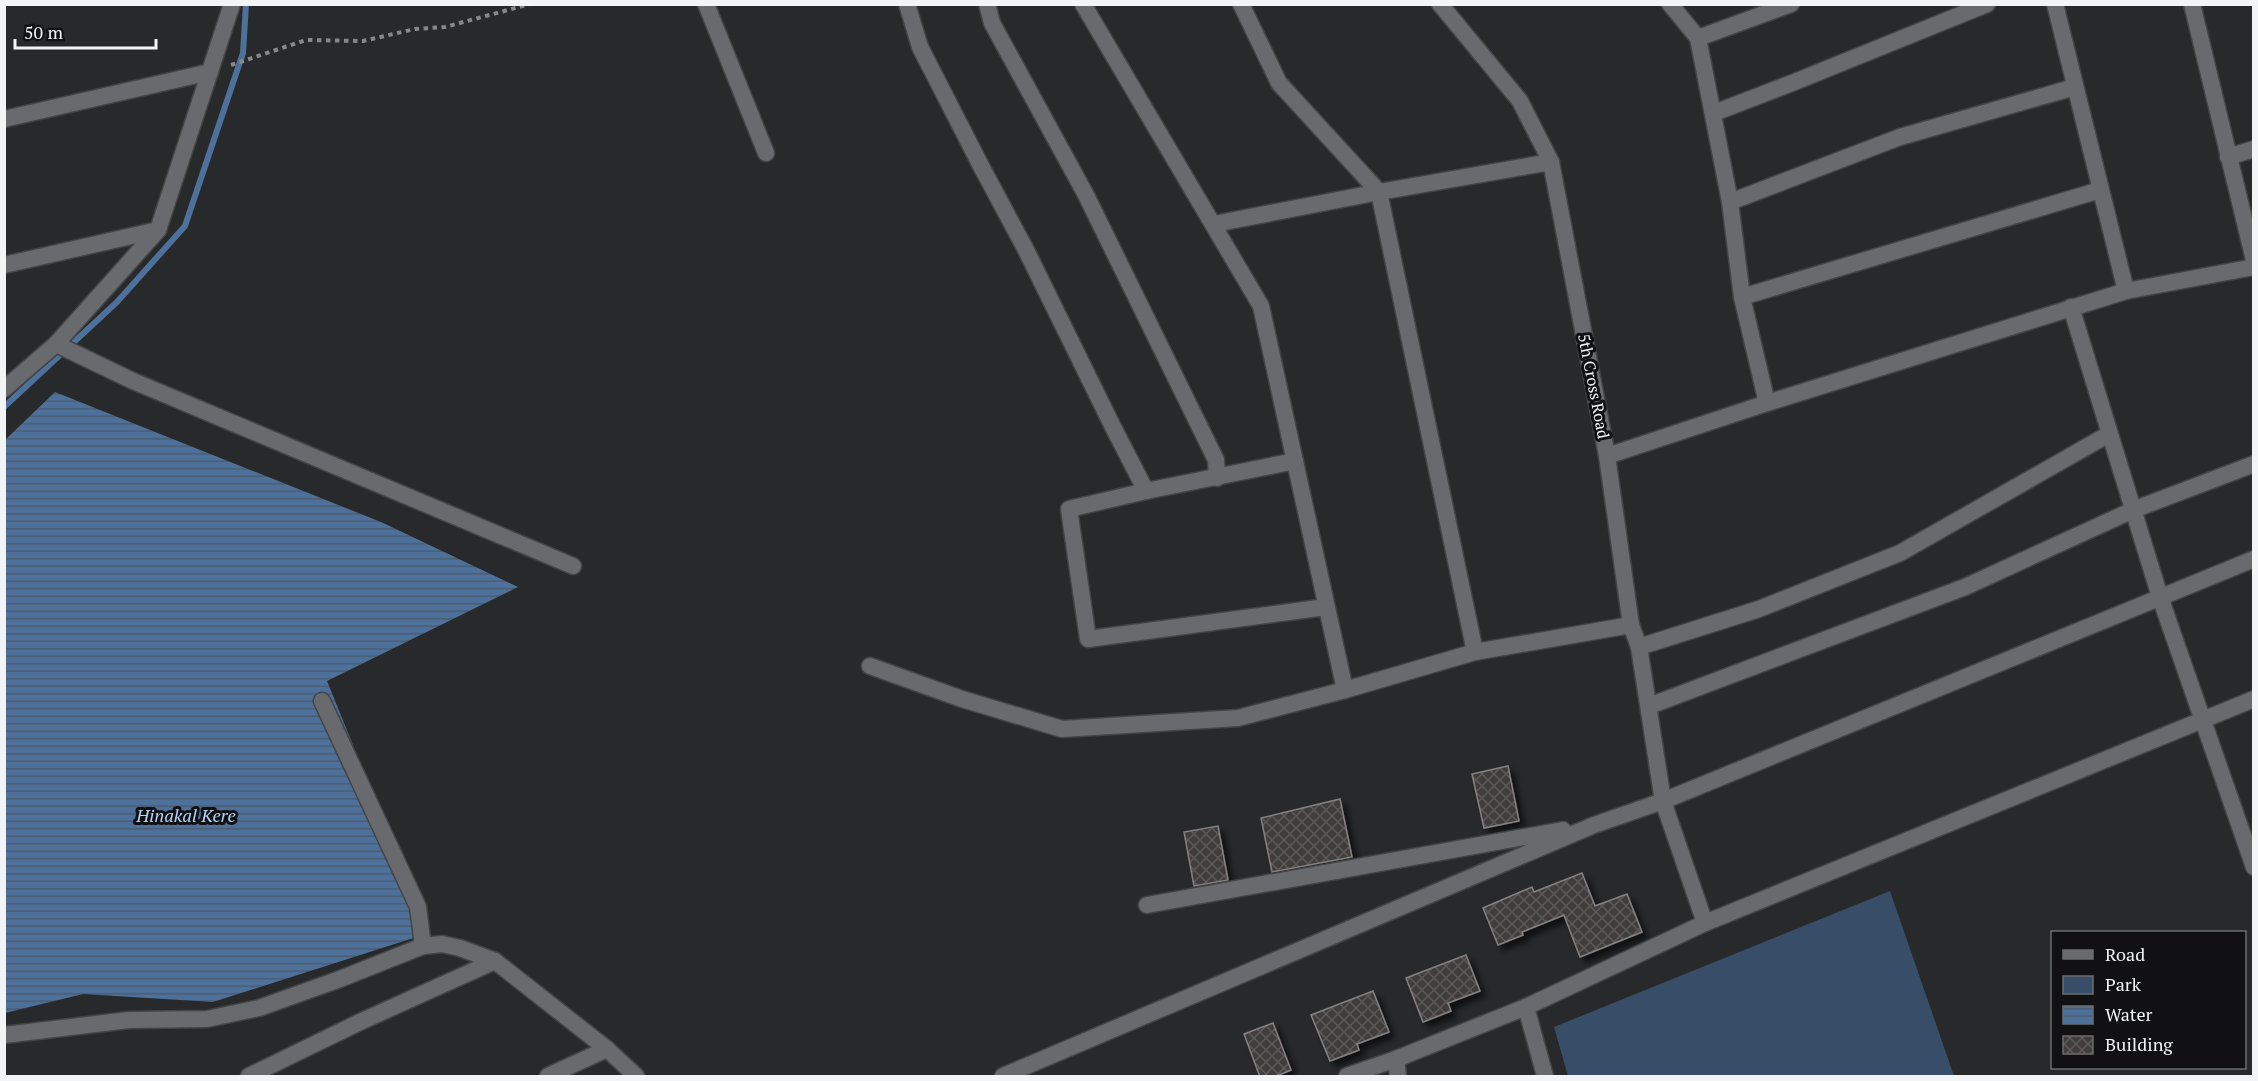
<svg xmlns="http://www.w3.org/2000/svg" width="2258" height="1081" viewBox="0 0 2258 1081" font-family="'PT Serif',serif">
  <defs>
    <pattern id="water-rules" width="6" height="5" patternUnits="userSpaceOnUse" patternTransform="scale(1.5)"><rect width="6" height="5" fill="#4e719c"/><path d="M0 2.5h6" fill="none" stroke="#4b5b6f"/></pattern>
    <pattern id="building-cross-hatch" width="8" height="8" patternUnits="userSpaceOnUse" patternTransform="scale(1.5)"><rect width="8" height="8" fill="#413d3d"/><path d="M0 0l8 8M0 8l8-8" fill="none" stroke="#5d5a5a"/></pattern>
    <filter id="shadow"><feDropShadow dx="5.5" dy="5.5" stdDeviation="3" flood-color="#0009"/></filter>
  </defs>
  <rect width="100%" height="100%" fill="#27292b"/>
  <path fill="#384d67" d="M1890,891L1954,1076H1568L1554,1027Z"/>
  <path fill="url(#water-rules)" d="M55,392L381,522L518,587L327,681L429,933L213,1002L83,994L5,1013V440Z"/>
  <g fill="none" stroke-linecap="round" stroke-linejoin="round">
    <path stroke="#4e719c" stroke-width="6" d="M4,407L117,302L185,226L243,53L246,4"/>
  </g>
  <g fill="url(#building-cross-hatch)" stroke="#868181" stroke-width="1.5" filter="url(#shadow)">
    <path d="M1508,766L1519,821L1484,828L1472,774Z"/>
    <path d="M1340,799L1352,857L1272,872L1261,818Z"/>
    <path d="M1218,826L1228,880L1194,886L1184,832Z"/>
    <path d="M1582,873L1595,906L1627,894L1642,932L1580,957L1564,915L1522,932L1523,935L1498,945L1483,908L1532,887L1534,892Z"/>
    <path d="M1466,955L1480,991L1448,1003L1451,1011L1423,1022L1406,978Z"/>
    <path d="M1373,991L1389,1032L1357,1044L1359,1050L1330,1061L1311,1015Z"/>
    <path d="M1273,1023L1291,1070L1274,1077H1260L1244,1034Z"/>
  </g>
  <g fill="none" stroke-linecap="round" stroke-linejoin="round">
    <defs>
      <g id="minor">
        <path d="M706,4L766,153"/>
        <path d="M907,4L920,47L981,166L1026,250L1112,425L1146,491"/>
        <path d="M987,4L992,23L1086,195L1216,460L1217,478"/>
        <path d="M1083,4L1261,306L1345,690L1475,652L1631,625"/>
        <path d="M1241,4L1279,83L1379,192L1475,652"/>
        <path d="M1670,4L1698,38L1730,202L1742,297L1767,403"/>
        <path d="M2055,4L2126,291"/>
        <path d="M2192,4L2254,260"/>
        <path d="M1698,38L1791,4"/>
        <path d="M1714,113L1792,83L1987,4"/>
        <path d="M4,119L210,72"/>
        <path d="M2228,157L2254,149"/>
        <path d="M1730,202L1900,137L2075,87"/>
        <path d="M1214,224L1379,192L1551,162"/>
        <path d="M4,265L158,230"/>
        <path d="M1742,297L2100,190"/>
        <path d="M2071,307L2160,597L2254,867"/>
        <path d="M56,344L133,381L573,566"/>
        <path d="M4,389L56,344L158,230L232,4"/>
        <path d="M1607,456L1767,403L2126,291L2254,267"/>
        <path d="M1295,461L1146,491L1069,509L1088,639L1326,607"/>
        <path d="M1639,647L1759,609L1900,553L2109,434"/>
        <path d="M870,666L962,699L1062,729L1238,718L1345,690"/>
        <path d="M322,701L418,907L423,946"/>
        <path d="M1649,706L1965,587L2133,510L2254,464"/>
        <path d="M1147,905L1563,830"/>
        <path d="M1396,1059L1398,1076"/>
        <path d="M249,1076L362,1021L495,961"/>
        <path d="M548,1076L607,1049"/>
        <path d="M1003,1076L1594,825L1663,801L2254,559"/>
      </g>
      <g id="tertiary">
        <path d="M1440,4L1520,101L1551,162L1607,456L1631,625L1639,647L1663,801L1705,923"/>
        <path d="M1526,1007L1545,1076"/>
        <path d="M4,1035L129,1020L207,1019L259,1008L340,979L423,946L442,944L460,948L495,961L607,1049L636,1076"/>
        <path d="M1347,1076L1396,1059L1526,1007L1705,923L2254,699"/>
      </g>
    </defs>
    <use href="#minor" stroke="#424446" stroke-width="19"/>
    <use href="#tertiary" stroke="#424446" stroke-width="19"/>
    <path stroke="#86888a" stroke-width="4" stroke-dasharray="4.5 4.5" stroke-linecap="butt" d="M231,65L306,40L363,41L415,29L445,27L530,4"/>
    <use href="#minor" stroke="#686a6d" stroke-width="16"/>
    <use href="#tertiary" stroke="#686a6d" stroke-width="16"/>
  </g>
  <g text-anchor="middle" stroke-width="6" stroke-linejoin="round" paint-order="stroke">
    <g font-size="16" fill="#f2f4f6" stroke="#111113">
      <text transform="translate(1594 386) rotate(79)" y="6">5th Cross Road</text>
    </g>
    <g font-size="18" font-style="italic" fill="#b3d3fb" stroke="#111113">
      <text x="186" y="822">Hinakal Kere</text>
    </g>
  </g>
  <rect width="2258" height="1081" fill="none" stroke="#f2f4f6" stroke-width="12"/>
  <rect x="2051" y="931" width="195" height="138" fill="#111113" stroke="#6b6c6e" stroke-width="1.5"/>
  <rect x="2063" y="950" width="30" height="9" fill="#686a6d" stroke="#6b6c6e" stroke-width="1.5"/>
  <text x="2105" y="961" font-size="18" fill="#f2f4f6">Road</text>
  <rect x="2063" y="976" width="30" height="18" fill="#384d67" stroke="#6b6c6e" stroke-width="1.5"/>
  <text x="2105" y="991" font-size="18" fill="#f2f4f6">Park</text>
  <rect x="2063" y="1006" width="30" height="18" fill="url(#water-rules)" stroke="#6b6c6e" stroke-width="1.5"/>
  <text x="2105" y="1021" font-size="18" fill="#f2f4f6">Water</text>
  <rect x="2063" y="1036" width="30" height="18" fill="url(#building-cross-hatch)" stroke="#6b6c6e" stroke-width="1.5"/>
  <text x="2105" y="1051" font-size="18" fill="#f2f4f6">Building</text>
  <path d="M15 39v9h141v-9" fill="none" stroke="#f2f4f6" stroke-width="3"/>
  <text x="24" y="39" font-size="18" fill="#f2f4f6" stroke="#111113" stroke-width="4.5" paint-order="stroke">50 m</text>
</svg>
